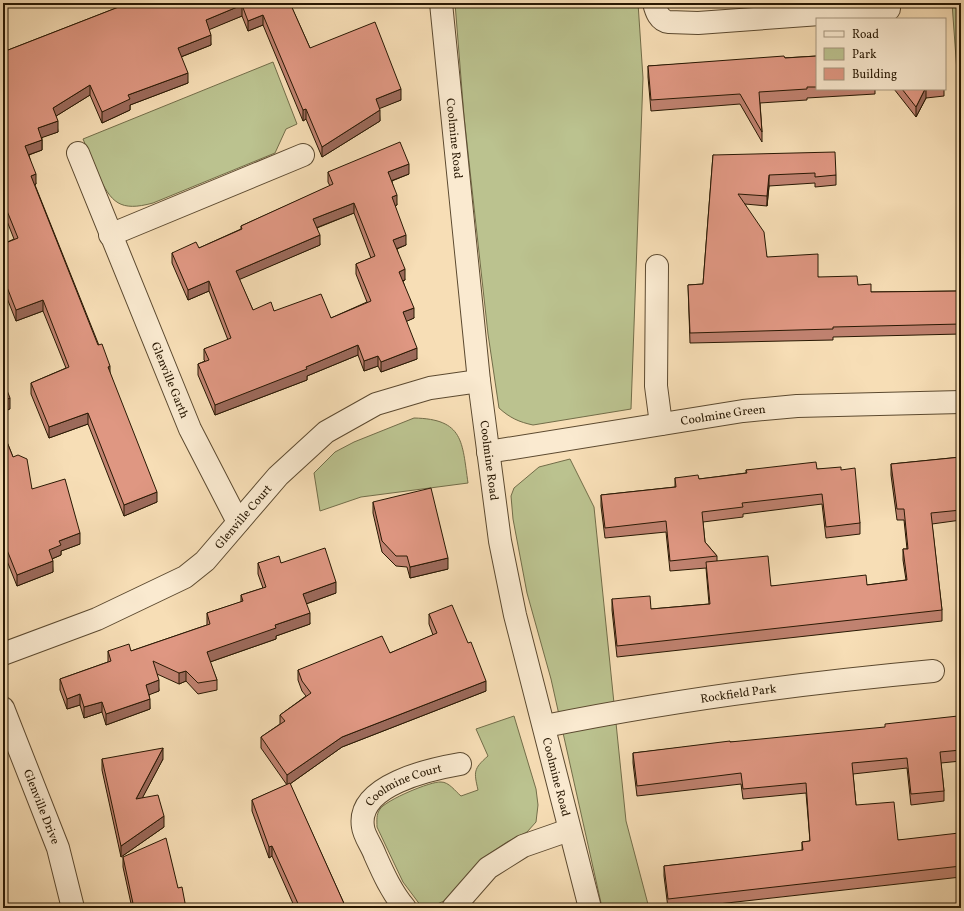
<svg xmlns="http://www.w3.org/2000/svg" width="964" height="911" viewBox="0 0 964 911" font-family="Vollkorn,serif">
  <rect width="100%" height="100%" fill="#f7deb6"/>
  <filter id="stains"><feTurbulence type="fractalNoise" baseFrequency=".005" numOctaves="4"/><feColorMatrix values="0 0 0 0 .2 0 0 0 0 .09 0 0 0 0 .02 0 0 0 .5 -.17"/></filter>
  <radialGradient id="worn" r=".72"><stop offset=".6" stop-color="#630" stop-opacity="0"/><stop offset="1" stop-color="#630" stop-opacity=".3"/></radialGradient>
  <g fill="#bbc28f" stroke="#726d49">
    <path d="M455,3H638L643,78L631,409L533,425C519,422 510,418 499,408L488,334L464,116Z"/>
    <path d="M952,3H961V127Z"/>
    <path d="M273,62L297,124L286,129L275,153L153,203C120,212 111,203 98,174C93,162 88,151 83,139Z"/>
    <path d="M414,418C464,419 462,442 468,483L361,497L320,511L314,473L335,452L354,442Z"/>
    <path d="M570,459L594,507L626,821L649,908H604L601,903L551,679L527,593L513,519L511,496L514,488L539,467Z"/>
    <path d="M514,716L536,789L538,805L536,822L527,832L507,842L480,860L444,901L435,905L421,906L403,882L377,827C377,820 376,815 380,809C386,800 431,781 441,782C449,782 455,791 461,796L478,790C474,772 473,769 488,756L476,729Z"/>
  </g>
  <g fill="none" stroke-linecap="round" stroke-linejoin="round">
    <defs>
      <g id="minor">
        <path id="s1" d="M441,3L479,381L500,541L515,615L590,908"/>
        <path d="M654,3C656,11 659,21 669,22L698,23L889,9"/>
        <path id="s2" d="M78,153L190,429L238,522"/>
        <path d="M110,235L303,155"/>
        <path d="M657,266L656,386L661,424"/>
        <path id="s3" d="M488,452L743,411L797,406L961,402"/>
        <path id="s4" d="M3,654L97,619L185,577L205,561L278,476L326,432L376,404L430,388L479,381"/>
        <path id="s5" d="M3,708L58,848L73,908"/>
        <path id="s6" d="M545,726C673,700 803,683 933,671"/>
        <path id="s7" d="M405,908C392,893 383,873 375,855C372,846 364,836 363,827C356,785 431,769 460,764"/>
        <path d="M453,908L488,868L523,846L569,830"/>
      </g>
    </defs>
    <use href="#minor" stroke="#5c4a30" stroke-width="24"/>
    <use href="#minor" stroke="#faead0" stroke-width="22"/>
  </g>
  <g fill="#c08270" stroke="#281803" fill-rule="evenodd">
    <path d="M129,3H305L292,8L310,48L401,100L379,108L380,121L322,157L306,119L303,121L263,25L248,31L242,16L209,29L211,45L181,57L188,83L130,105V110L102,123L90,95L56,116L58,132L42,137V150L29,155L36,184L35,185L110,373L157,502L124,516L88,424L49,438L31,394V383L66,368L43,311L16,321L3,288V244L14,239L3,211V52Z"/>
    <path d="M817,56V89H875V94L807,98V100L760,103L762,132V142L740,104L651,111L648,77V66Z"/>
    <path d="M894,89H944V96L926,98L916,117Z"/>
    <path d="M713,155L836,175V185L815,187V183L769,186L767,206L745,204L767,257L818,277L858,285L871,292L961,291V334L833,337V340L690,343L688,285L703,284Z"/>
    <path d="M328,172L409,174L392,181L397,205L395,206L406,245L397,249L405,280L403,281L414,318L406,321L417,359L381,372L378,366L364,371L358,355L307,376V380L215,415L198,375V364L205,361L204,360V349L228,340L209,291L188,300L172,263V253L199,248L241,229V226L330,186L328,182ZM354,213L371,258L356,264V274L367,302L331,318L274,311L253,310L239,279L320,245L317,228Z"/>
    <path d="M3,432L13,457L32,489L80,544L61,551V555L52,559L53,572L17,586L3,551Z"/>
    <path d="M961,457V520L932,524L942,610V621L617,657L612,610V599L651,609L709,604L706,568L670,571L666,532L605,538L601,506V495L675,487V478L699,479L746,473V470L817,469L841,470L860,523V534L826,538L822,504L743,514V517L703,522L705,542L717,556V561L771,586L867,585L906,580L903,560V549H907L904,520H897L891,475V464Z"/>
    <path d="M373,502L448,569L410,578L407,567L396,566L382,552L373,513Z"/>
    <path d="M258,563H281L336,593L306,604L310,624L276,636V639L210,662L217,680V690L198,694L186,681L179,684L157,674L159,691L149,694L150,709L106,725L102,712L84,718L80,705L67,709L60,690V679L108,662V651H131L207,625V613L241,602V595L263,588L258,574Z"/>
    <path d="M429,614L486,691L342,747L290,784L346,908H295L272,856L269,858L252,811V800L287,785L261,748V737L280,724V715L306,696L302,691L298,680V670L390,653L433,635L429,624Z"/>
    <path d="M730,742L961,743V761L941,763L944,791V801L911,805L907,768L853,774L856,805L898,840L961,843V877L682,908H668L664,876V866L802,851V842L810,841L806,793L743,799L741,784L637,796L633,763V753Z"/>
    <path d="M102,759H163L142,798L164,827L121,857L102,770Z"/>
    <path d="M123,857L178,888L186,908H132L123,867Z"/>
  </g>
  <g fill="#9c6a5b" stroke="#281803">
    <path d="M289,3H305L289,9Z"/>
    <path d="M242,5V16L206,31V20Z"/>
    <path d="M263,15V25L248,31V21Z"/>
    <path d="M211,35V45L178,58V48Z"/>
    <path d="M188,73V83L130,105V110L102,123V112L128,95Z"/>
    <path d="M90,85V95L53,118V108Z"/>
    <path d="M401,89V100L376,110V99Z"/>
    <path d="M925,89H926V98L916,117V107Z"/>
    <path d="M306,109V119L303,121V110Z"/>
    <path d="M380,110V121L322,157V147Z"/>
    <path d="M58,121V132L38,139V128Z"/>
    <path d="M42,140V150L25,156V146Z"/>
    <path d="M409,164V174L388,182V172Z"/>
    <path d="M36,174V184L31,186V176Z"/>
    <path d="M769,175V186L767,206V196Z"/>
    <path d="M397,195V205L392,207V197Z"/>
    <path d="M354,203V213L313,229V219Z"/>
    <path d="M320,235V245L236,281V271Z"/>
    <path d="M406,235V245L393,250V240Z"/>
    <path d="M405,269V280L399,282V272Z"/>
    <path d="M209,281V291L188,300V290Z"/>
    <path d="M43,300V311L16,321V310Z"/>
    <path d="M414,308V318L403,323V312Z"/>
    <path d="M358,345V355L307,376V380L215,415V405Z"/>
    <path d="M417,348V359L381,372V362Z"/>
    <path d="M378,356V366L364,371V361Z"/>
    <path d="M110,366V376L108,367Z"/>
    <path d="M10,398V409L3,412V401Z"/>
    <path d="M88,413V424L49,438V427Z"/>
    <path d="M157,492V502L124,516V505Z"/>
    <path d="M80,533V544L61,551V555L49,560V550L59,541Z"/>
    <path d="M448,558V569L410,578V567Z"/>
    <path d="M53,561V572L17,586V575Z"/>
    <path d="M336,582V593L303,605V594Z"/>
    <path d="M310,613V624L276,636V639L207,663V652L275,625Z"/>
    <path d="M186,671V681L179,684V673Z"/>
    <path d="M159,680V691L146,696V685Z"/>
    <path d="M486,681V691L342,747L287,786V775L342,737Z"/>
    <path d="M80,694V705L67,709V699Z"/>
    <path d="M150,699V709L106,725V714Z"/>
    <path d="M102,702V712L84,718V707Z"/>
    <path d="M163,748V759L136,810V799Z"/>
    <path d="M164,816V827L121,857V846Z"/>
    <path d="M272,846V856L269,858V847Z"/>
    <path d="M3,875H5V885L3,886Z"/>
  </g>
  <g fill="#df9782" stroke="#281803" fill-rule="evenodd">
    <path d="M129,3H290L310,48L375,22L401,89L376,99L380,110L322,147L306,109L303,110L263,15L248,21L242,5L206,20L211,35L178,48L188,73L128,95L130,99L102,112L90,85L53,108L58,121L38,128L42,140L25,146L36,174L31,176L98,345L102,344L110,366L108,367L157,492L124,505L88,413L49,427L31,383L69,367L43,300L16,310L3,277V244L18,238L3,201V52Z"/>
    <path d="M784,56L785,58L817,56V87H807V89L759,92L762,132L740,94L651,100L648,66Z"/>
    <path d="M902,89H925L916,107Z"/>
    <path d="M400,142L409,164L388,172L397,195L392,197L406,235L393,240L405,269L399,272L414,308L403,312L417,348L381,362L378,356L364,361L358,345L306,367L307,369L215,405L198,364L209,360L204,349L231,338L209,281L188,290L172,253L196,242L199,248L242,229L241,226L333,184L328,172ZM354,203L375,256L356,264L371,301L331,318L321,294L274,311L271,302L253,310L236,271L320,235L313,219Z"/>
    <path d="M835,152L836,175L815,177V173L769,175L767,196L738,194L764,232L767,257L818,254V277L857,276L858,285L871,284V292L961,291V324L833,327V329L690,333L688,285L703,284L713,155Z"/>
    <path d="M3,380L10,398L3,401Z"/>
    <path d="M3,432L13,457L18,455L27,459L32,489L65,479L80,533L59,541L61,545L49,550L53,561L17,575L3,540Z"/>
    <path d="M961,457V510L931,513L942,610L617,646L612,599L650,596L651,609L710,604L706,562L768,556L771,586L866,575L867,585L907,580L903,549H908L904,509H897L891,464Z"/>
    <path d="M816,462L817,469L841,467V470L855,468L860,523L826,527L822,494L742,503L743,507L702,512L705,542L717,556L670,561L666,521L605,528L601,495L676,487L675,478L698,475L699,479L747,473L746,470Z"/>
    <path d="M431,488L448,558L410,567L407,556H396L382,541L373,502Z"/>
    <path d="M325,548L336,582L303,594L310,613L275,625L276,628L207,652L217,680L198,683L186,671L179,673L153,661L159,680L146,685L150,699L106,714L102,702L84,707L80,694L67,699L60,679L111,661L108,651L129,644L131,651L210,624L207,613L243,601L241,595L266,587L258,563L279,556L281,563Z"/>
    <path d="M452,605L468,643L471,642L486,681L342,737L287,775L261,737L285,721L280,715L311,693L302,681L298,670L382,636L390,653L437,633L429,614Z"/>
    <path d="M958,716L961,743V750L940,752L944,791L911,794L907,758L852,763L856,805L894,802L898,840L959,833L960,844L961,843V866L668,899L664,866L803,850L802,842L810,841L806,783L743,789L741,773L637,786L633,753L730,741V742L885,727V724Z"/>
    <path d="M163,748L136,799L158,795L164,816L121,846L102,759Z"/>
    <path d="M290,783L346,908H300L272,846L269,847L252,800Z"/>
    <path d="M166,838L178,888L182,887L186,908H134L123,857Z"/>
    <path d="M3,869L5,875H3Z"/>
  </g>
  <g text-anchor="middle" stroke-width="4" stroke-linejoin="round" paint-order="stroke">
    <g font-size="12" fill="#281803" stroke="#faead0">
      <text dy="4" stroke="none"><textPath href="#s1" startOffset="136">Coolmine Road</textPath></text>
      <text dy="4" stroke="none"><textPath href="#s2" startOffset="245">Glenville Garth</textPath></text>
      <text dy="4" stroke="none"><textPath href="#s3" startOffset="238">Coolmine Green</textPath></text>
      <text dy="4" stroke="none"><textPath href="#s1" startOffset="460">Coolmine Road</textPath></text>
      <text dy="4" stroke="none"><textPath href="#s4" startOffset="282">Glenville Court</textPath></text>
      <text dy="4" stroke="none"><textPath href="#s6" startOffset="196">Rockfield Park</textPath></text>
      <text dy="4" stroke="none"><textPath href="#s1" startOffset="784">Coolmine Road</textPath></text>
      <text dy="4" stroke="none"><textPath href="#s7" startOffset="157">Coolmine Court</textPath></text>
      <text dy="4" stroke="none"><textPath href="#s5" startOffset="106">Glenville Drive</textPath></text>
    </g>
  </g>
  <rect width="964" height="911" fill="none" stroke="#f7deb6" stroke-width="16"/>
  <rect x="4" y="4" width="956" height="903" fill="none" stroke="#281803" stroke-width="2"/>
  <rect x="8" y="8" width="948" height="895" fill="none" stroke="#281803"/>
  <rect x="816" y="18" width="130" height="72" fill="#faead0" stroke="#a6967e"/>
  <rect x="824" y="31" width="20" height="6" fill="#faead0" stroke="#a6967e"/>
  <text x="852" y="38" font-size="12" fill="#281803">Road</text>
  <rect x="824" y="48" width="20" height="12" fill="#bbc28f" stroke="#a6967e"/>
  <text x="852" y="58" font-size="12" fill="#281803">Park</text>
  <rect x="824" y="68" width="20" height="12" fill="#df9782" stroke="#a6967e"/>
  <text x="852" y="78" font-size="12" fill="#281803">Building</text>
  <rect width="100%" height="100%" filter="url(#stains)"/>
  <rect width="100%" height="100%" fill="url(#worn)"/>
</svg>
